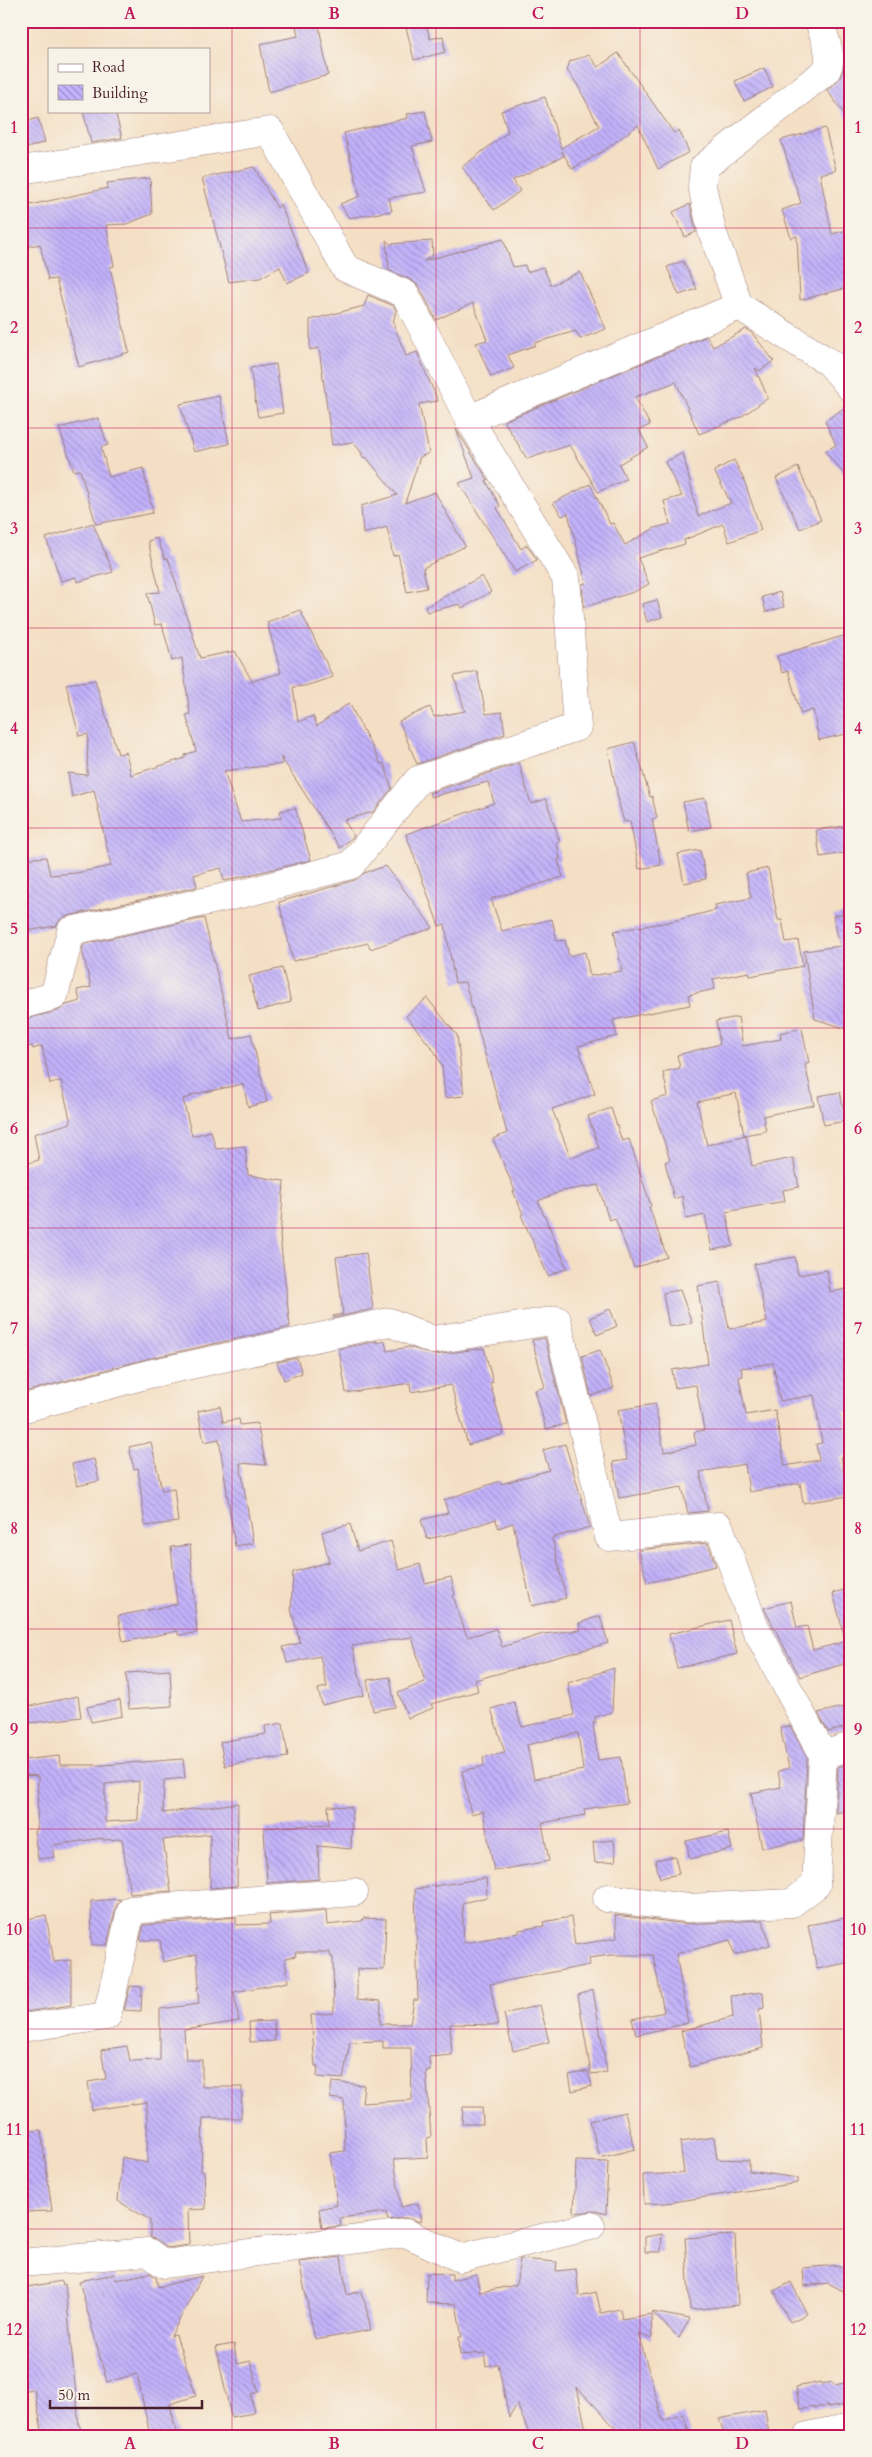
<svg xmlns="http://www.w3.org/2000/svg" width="872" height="2457" viewBox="0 0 872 2457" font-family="Cardo,serif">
  <defs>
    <pattern id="building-back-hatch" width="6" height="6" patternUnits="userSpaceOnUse" patternTransform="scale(1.25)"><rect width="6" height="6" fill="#c2b2fb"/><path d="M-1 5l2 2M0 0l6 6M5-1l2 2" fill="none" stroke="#a090cb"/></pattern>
  </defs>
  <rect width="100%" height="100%" fill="#f7f3e8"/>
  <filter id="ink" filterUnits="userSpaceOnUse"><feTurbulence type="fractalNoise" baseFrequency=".02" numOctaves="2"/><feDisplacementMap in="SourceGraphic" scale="10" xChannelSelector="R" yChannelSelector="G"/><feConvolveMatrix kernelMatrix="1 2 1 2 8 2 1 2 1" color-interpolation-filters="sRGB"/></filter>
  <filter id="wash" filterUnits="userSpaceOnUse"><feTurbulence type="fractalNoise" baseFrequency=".0096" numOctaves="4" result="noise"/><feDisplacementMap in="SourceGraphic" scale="20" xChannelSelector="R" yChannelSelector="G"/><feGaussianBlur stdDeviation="1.12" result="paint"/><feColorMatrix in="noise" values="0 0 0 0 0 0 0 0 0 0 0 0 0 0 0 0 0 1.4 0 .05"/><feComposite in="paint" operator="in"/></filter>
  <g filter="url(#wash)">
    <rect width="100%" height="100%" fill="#f4dfc4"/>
    <g id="blocks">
      <g fill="url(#building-back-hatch)" fill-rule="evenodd">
        <path d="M295,21H318L328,75L269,92L260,44L298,36Z"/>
        <path d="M426,24L430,39L443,36L445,52L414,60L406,27Z"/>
        <path d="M618,53L674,133L679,130L689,152L658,169L638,125L605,150L572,169L562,151L564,156L513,180L520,191L494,210L462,167L508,132L501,111L545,97L561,148L599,126L577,84L567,70L570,61L589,55L598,67Z"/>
        <path d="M851,62V124L827,90L840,78L844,65Z"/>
        <path d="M764,68L773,87L744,101L735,81Z"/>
        <path d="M83,111H115L122,138L91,143Z"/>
        <path d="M425,111L432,142L412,146L426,192L389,198L392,211L349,218L340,204L360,196L344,133L408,118L407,114Z"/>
        <path d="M38,118L45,142L21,150V123Z"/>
        <path d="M825,128L836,170L820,174L832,234L851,229V287L800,300L797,236L791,238L782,210L801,203L781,140Z"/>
        <path d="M254,167L277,208L280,204L309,273L287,283L280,267L260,278L229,282L202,178Z"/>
        <path d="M150,178L152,214L127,224L106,225L114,266L110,267L129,352L79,367L56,279L48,280L40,244L21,248V207L108,188L107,183Z"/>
        <path d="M690,204L696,232L685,237L673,212Z"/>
        <path d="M503,239L513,267L525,265L527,272L543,267L551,285L580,272L606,329L580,339L576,331L534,343L536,345L508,355L514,368L491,377L476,343L487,340L473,303L436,320L419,286L411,280L389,270L386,240L390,244L432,241L433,255L424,261Z"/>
        <path d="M683,261L697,289L679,295L667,267Z"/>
        <path d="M368,295L394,306L396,310L393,323L406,356L417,352L438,401L419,404L429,453L420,457L405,503L435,492L465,546L423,568L427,588L407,592L398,554L393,556L387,527L363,534L361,506L397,495L366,457L363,458L361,452L353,442L332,445L319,348L310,350V320L364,306Z"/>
        <path d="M746,329L752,333L774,361L759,371L755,368L768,398L741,417L699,434L676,382L635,397L650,425L639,430L648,447L619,464L626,479L598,492L570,445L527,459L504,421L707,336L713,347Z"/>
        <path d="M276,364L283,413L258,417L250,368Z"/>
        <path d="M219,396L229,444L194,452L180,404Z"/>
        <path d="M851,403V483L825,451L836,445L825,421Z"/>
        <path d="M98,418L108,445L101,447L109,477L143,468L153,513L96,524L80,470L74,471L59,428Z"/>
        <path d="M456,429L488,480L486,481L500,506L497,508L521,549L527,545L537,560L515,572L459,483L474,478Z"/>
        <path d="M683,453L698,516L731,503L714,471L734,460L744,480L761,530L729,542L723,524L684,540L685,544L638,558L649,584L634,592L584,607L582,584L586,583L568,513L562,516L553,503L590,484L610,524L613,523L625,545L655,528L670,524L664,501L682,496L665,462Z"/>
        <path d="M798,467L821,520L800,529L776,478Z"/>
        <path d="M93,523L113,572L77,582L76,577L61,581L46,538Z"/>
        <path d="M157,538L165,559L168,558L200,658L235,651L252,681L281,673L267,622L300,610L333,677L305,686L293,687L298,722L313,716L317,726L349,703L381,764L384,763L392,788L373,812L344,820L354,836L340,848L281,757L282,764L224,771L241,822L281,818L280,811L295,808L311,860L224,881L221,868L194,875L197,887L68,916L61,919L56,926L21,932V890L28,889L22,859L46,857L50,875L76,873L111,866L94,790L72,797L68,773L87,775L88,734L79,736L66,684L95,680L118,754L126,752L131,775L185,758V755L196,751L186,715L190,714L182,658L172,661L162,624L155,625L147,593L160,592L148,541Z"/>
        <path d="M482,576L491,592L462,608L460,604L427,612L425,607Z"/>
        <path d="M780,592L784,607L766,612L762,597Z"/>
        <path d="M657,600L662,617L647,622L642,604Z"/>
        <path d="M843,636L851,671V733L819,740L813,710L801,714L788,671L782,673L777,656Z"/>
        <path d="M477,671L486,714L502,712L505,734L417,764L399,721L430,707L434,717L465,711L454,676Z"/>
        <path d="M634,742L650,797L652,796L657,818L652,819L661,865L639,869L630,821L624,822L620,808L608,749Z"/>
        <path d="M519,763L531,804L546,799L560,842L557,843L560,859H558L563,877L491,899L502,931L552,919L557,941L565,940L569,956L585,952L590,976L622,971L614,931L669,922L716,910L715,905L751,898L746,873L768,868L778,920H782L786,942L798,940L803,966L750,976L749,972L713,979L715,989L688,995L690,1005L613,1020L617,1036L578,1046L595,1094L552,1109L571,1158L599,1148L588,1116L611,1108L622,1141L629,1139L651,1206L649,1207L667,1257L634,1268L615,1218L609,1220L598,1185L562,1191L538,1201L567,1268L548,1276L521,1215L523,1214L513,1191H515L493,1139L507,1133L465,982L455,983L445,924L439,926L406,834L494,803L488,782L431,797L429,793Z"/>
        <path d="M705,798L711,827L689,831L683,802Z"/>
        <path d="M851,825V852L820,857L816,830Z"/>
        <path d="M700,850L706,879L684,883L678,854Z"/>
        <path d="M386,866L433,928L370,949L368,943L293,961L279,902L355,880L364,873Z"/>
        <path d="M851,912V967H847L851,989V1030L815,1019L804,951L840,946L833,916Z"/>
        <path d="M204,918L232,1039L251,1034L267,1102L248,1107L243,1084L191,1095V1097L183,1099L192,1136L211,1131L216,1149L245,1146L248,1175L284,1181L280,1236L290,1327L146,1359L21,1393V1165L39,1160L34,1134L71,1123L61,1081L50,1084L42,1046L33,1049L32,1046L21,1049V1020L58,1011L66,1005L80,1001L77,990L91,987L82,950L84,944Z"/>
        <path d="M282,968L291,1002L258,1011L249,976Z"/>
        <path d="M427,998L457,1035L464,1096L445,1098L442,1066L435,1052L406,1016Z"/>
        <path d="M738,1017L743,1046L781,1039L780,1033L802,1028L809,1063L805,1064L814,1105L763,1116L766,1131L744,1135L736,1093L697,1102L707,1145L746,1135L752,1166L793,1158L799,1187L783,1190L785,1201L726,1212L733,1246L712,1250L705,1215L686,1219L682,1196L674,1199L665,1162L670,1160L651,1101L668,1096L663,1072L680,1068L677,1055L720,1044L716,1021Z"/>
        <path d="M840,1092L846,1121L824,1125L818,1096Z"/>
        <path d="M366,1253L373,1309L334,1318L333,1316L343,1314L336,1257Z"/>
        <path d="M795,1257L798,1275L827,1270L830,1292L851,1288V1345L845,1346L851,1379V1411L844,1412L851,1455L841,1457L848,1496L803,1503L800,1483L749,1492L745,1464L700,1472L708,1511L688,1513L682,1487L619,1498L613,1462L627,1460L618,1410L655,1404L664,1452L696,1445L694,1432L704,1430L696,1385L675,1388L672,1370L708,1364L698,1286L720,1282L729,1329L767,1322L754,1264ZM773,1363L780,1401L814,1395L822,1443L816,1444L819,1460L785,1466L775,1410L746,1415L739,1377L743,1376L741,1368Z"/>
        <path d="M680,1290L692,1323L669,1327L663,1293Z"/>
        <path d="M610,1309L617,1326L597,1335L590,1318Z"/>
        <path d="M545,1338L566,1424L546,1429L535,1390L545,1387L532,1340Z"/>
        <path d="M377,1341V1343L385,1341L387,1351L409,1347L435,1355L484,1348L493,1382L490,1383L504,1434L468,1445L451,1385L411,1392L410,1383L346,1393L339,1349Z"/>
        <path d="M600,1350L614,1388L591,1396L582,1356Z"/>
        <path d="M297,1358L302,1373L284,1380L277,1362Z"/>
        <path d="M220,1406L223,1422L239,1419L240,1425L257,1423L266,1465L240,1463L253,1543L235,1546L219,1439L204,1442L198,1411Z"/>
        <path d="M151,1442L162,1490L174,1488L178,1522L145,1526L138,1468L134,1469L129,1447Z"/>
        <path d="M565,1444L590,1527L552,1538L566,1598L532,1606L513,1523L498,1528L496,1519L455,1533L427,1539L421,1520L448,1513L444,1500L500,1481L501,1484L549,1470L543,1450Z"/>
        <path d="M94,1459L99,1481L77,1486L72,1464Z"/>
        <path d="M350,1524L358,1551L391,1541L399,1570L420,1564L425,1583L451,1577L455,1595L453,1596L467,1637L496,1629L502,1647L543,1634L581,1630L579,1623L600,1616L608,1643L475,1680L478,1691L431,1704L433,1708L408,1718L398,1693L425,1682L412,1637L352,1646L364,1695L322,1705L318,1689L327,1687L320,1656L287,1663L283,1647L300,1643L291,1609L293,1572L329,1562L322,1532Z"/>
        <path d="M708,1543L716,1566L647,1583L639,1550Z"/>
        <path d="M190,1545L197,1633L178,1635V1631L123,1642L118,1616L177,1604L171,1547Z"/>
        <path d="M851,1588V1638L845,1639L833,1593Z"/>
        <path d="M791,1601L797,1628L807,1626L813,1650L851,1640V1662L800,1677L764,1608Z"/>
        <path d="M729,1620L737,1654L677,1668L669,1634Z"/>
        <path d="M614,1668L612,1712L595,1717L596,1723H593L598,1760L621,1757L627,1803L584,1809L585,1815L542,1823L549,1861L494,1871L483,1811L471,1814L462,1771L484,1766L483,1757L505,1753L491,1709L514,1702L522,1727L574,1715L568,1683ZM578,1733L583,1770L534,1779L527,1745Z"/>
        <path d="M170,1670L172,1706L129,1709L126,1673Z"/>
        <path d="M390,1677L395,1707L373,1711L367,1680Z"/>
        <path d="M78,1696L81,1717L21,1724V1708Z"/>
        <path d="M120,1700L122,1716L91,1722L87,1707Z"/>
        <path d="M843,1707L844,1709L851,1707V1726L828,1732L818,1713Z"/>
        <path d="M283,1723L288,1757L270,1759V1757L225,1766L220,1742L266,1734L265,1726Z"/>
        <path d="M790,1726L807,1758L803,1840L762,1848L751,1793L781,1787L778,1771L789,1768L780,1727Z"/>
        <path d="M59,1756L60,1765H102L183,1759L185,1778L164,1780L163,1813L238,1803L237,1886L210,1888V1834L163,1840L171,1891L130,1894L122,1839L103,1840V1838L53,1845L55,1857L38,1859L34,1831L37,1830L38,1776L21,1775V1760ZM139,1781L138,1820L105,1822V1784Z"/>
        <path d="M851,1762V1810L836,1813L838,1767Z"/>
        <path d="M328,1806L352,1807L351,1849L318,1846L319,1879L267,1883L264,1828L329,1824Z"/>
        <path d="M728,1832L732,1849L690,1859L686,1841Z"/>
        <path d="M614,1840L616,1861L595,1863L593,1842Z"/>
        <path d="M675,1856L679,1874L660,1878L655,1860Z"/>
        <path d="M486,1878L487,1897L462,1903L464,1943L519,1933V1930L544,1926L543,1922L571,1917L575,1945L617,1938L615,1915L688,1924L763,1920L770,1945L734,1955L730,1940L676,1954L688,2023L636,2035L632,2019L664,2012L653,1955H611L589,1958L590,1965L490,1984L498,2025L450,2024L452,2055L429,2057L430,2070L426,2071L431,2137L427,2138L428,2157L394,2159L401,2207L418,2203L421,2222L405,2218L388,2220L386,2212L340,2218L341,2226L322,2228L319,2209L337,2205L330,2153L345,2151L344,2100L330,2098L332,2082L364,2085L362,2103L412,2100L411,2048H383V2041L350,2042L343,2079L317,2077L318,2066H315L311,2015L334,2013L333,1957H331L330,1952H295L296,1956L285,1958L288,1982L234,1992L239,2021L184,2030L186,2060H202V2087H242L241,2118H203L201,2171H204L206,2209L188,2210L189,2245L168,2248L157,2240L150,2237V2220L118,2201L122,2157L147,2163V2102L92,2110L88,2082L106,2079L101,2050L127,2046L130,2061L160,2060V2009L199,2004L197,1987H199L197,1954L163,1962L160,1940H140L144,1925L236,1917V1925L270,1924L269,1915L326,1910L327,1925L362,1921L363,1918L386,1919L384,1970L357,1969V1999L381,2001L380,2024H410L414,2000H418L415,1889Z"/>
        <path d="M120,1899L116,1907L107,1945H92L91,1901Z"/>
        <path d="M46,1915L54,1962L71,1960V2005L25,2012L21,1976V1920Z"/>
        <path d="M851,1917V1962L817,1969L808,1925Z"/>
        <path d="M130,1986L142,1987L141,2011L124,2010Z"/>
        <path d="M593,1990L607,2072L591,2074L578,1995Z"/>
        <path d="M763,1992L764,2008L759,2009L763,2048L690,2067L681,2031L733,2017L731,1996Z"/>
        <path d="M540,2005L549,2042L513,2051L504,2014Z"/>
        <path d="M274,2021L275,2041L250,2042L249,2022Z"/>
        <path d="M588,2071L592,2086L572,2091L569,2075Z"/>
        <path d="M463,2107H482L483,2124H462Z"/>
        <path d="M625,2112L635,2149L600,2158L590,2121Z"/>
        <path d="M41,2130L52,2211L22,2212L21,2132Z"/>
        <path d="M714,2137L717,2159L749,2160V2171L798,2178V2183L666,2203L644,2204L643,2175L684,2173L680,2142Z"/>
        <path d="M576,2161L608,2162L606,2214L595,2211L574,2213Z"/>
        <path d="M662,2234L661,2252H645V2237Z"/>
        <path d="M735,2235L738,2305L690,2310L685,2238Z"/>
        <path d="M341,2257L347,2295L360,2291L365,2303L371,2330L315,2340L299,2262Z"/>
        <path d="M520,2259L557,2262L556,2271L576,2269L579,2296L596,2292L601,2313L620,2309L622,2319L651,2314L652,2339L638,2333L663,2421L683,2414L691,2436H623L577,2387L586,2430L558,2436H530L517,2404L509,2418L498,2364L486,2366L484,2353L460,2355L459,2337H462L456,2304L426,2303L427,2273L452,2274V2280L476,2274L480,2292L516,2285Z"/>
        <path d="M837,2265L851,2271V2295L828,2283L804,2286L803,2268Z"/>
        <path d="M150,2273L156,2277L158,2287L202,2276L171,2336L176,2335L196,2396L170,2404L177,2436H150L137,2374L107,2382L79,2281L115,2274L116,2280Z"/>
        <path d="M62,2281L63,2285L65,2284L79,2425L84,2436H43L34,2389L21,2391V2288Z"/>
        <path d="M791,2282L807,2314L790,2322L774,2291Z"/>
        <path d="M652,2312L690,2319L679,2338Z"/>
        <path d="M234,2344L237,2364L251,2361L258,2392L251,2394L254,2413L231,2417L216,2347Z"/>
        <path d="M821,2382V2384L833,2382L834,2385L851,2382V2404L827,2408V2406L814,2408V2406L800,2409L796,2387Z"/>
        <path d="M765,2410L769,2434L725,2436L719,2419Z"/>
      </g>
    </g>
  </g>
  <g filter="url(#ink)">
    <use href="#blocks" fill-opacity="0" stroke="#9f7f78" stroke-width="1"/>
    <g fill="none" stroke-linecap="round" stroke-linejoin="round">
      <defs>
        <g id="minor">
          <path d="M21,170L270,131L345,268L405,294L469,419"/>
          <path d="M739,306L830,363L851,388"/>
          <path d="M21,1005L54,996L71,931L249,892L351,865L418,780L577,727L566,578L469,419L739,306L712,231L702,186L704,167L826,71C835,58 823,35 819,21"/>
          <path d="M21,1409L149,1374L389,1322L433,1340L557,1320L609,1537L719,1526L753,1623L823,1755"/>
          <path d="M607,1898L687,1908L792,1903L816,1885L823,1755L851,1746"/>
          <path d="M21,2028L107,2016L131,1910L354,1892"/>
          <path d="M21,2263L148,2252L164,2264L406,2233L460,2258L591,2226"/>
        </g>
        <path id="major" d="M808,2436L851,2427"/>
      </defs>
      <use href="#minor" stroke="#9f7f78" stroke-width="29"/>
      <use href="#major" stroke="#9f7f78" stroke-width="29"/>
      <use href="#minor" stroke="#fff" stroke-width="28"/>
      <use href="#major" stroke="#fff" stroke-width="28"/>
    </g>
  </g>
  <path fill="none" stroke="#c2185b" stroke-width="1" stroke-opacity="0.55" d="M232,21V2436M436,21V2436M640,21V2436M21,228H851M21,428H851M21,628H851M21,828H851M21,1028H851M21,1228H851M21,1429H851M21,1629H851M21,1829H851M21,2029H851M21,2229H851"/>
  <rect width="872" height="2457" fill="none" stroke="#f7f3e8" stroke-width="55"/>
  <rect x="48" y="48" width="162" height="65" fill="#f7f3e8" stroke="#b29e9c"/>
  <rect x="58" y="64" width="25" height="8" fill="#ffffff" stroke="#b29e9c"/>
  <text x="92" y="72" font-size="15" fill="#4a1f2b">Road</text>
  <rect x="58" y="85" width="25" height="15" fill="url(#building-back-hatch)" stroke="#b29e9c"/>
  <text x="92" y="98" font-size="15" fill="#4a1f2b">Building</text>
  <path d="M50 2400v8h152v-8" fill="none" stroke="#4a1f2b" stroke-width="2.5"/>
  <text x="58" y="2400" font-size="15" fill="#4a1f2b" stroke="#f7f3e8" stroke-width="4" paint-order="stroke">50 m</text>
  <rect x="28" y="28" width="816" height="2402" fill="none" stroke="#c2185b" stroke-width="2"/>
  <g font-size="16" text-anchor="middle" font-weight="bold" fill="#c2185b">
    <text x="130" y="19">A</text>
    <text x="334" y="19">B</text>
    <text x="538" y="19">C</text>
    <text x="742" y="19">D</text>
    <text x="14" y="133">1</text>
    <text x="858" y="133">1</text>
    <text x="14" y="333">2</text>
    <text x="858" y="333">2</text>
    <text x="14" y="534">3</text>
    <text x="858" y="534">3</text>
    <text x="14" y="734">4</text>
    <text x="858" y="734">4</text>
    <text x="14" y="934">5</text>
    <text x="858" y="934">5</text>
    <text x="14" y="1134">6</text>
    <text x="858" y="1134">6</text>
    <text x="14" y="1334">7</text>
    <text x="858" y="1334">7</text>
    <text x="14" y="1534">8</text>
    <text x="858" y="1534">8</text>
    <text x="14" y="1735">9</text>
    <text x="858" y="1735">9</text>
    <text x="14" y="1935">10</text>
    <text x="858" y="1935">10</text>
    <text x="14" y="2135">11</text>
    <text x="858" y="2135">11</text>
    <text x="14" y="2335">12</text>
    <text x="858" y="2335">12</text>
    <text x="130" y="2449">A</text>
    <text x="334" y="2449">B</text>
    <text x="538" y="2449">C</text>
    <text x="742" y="2449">D</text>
  </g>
</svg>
